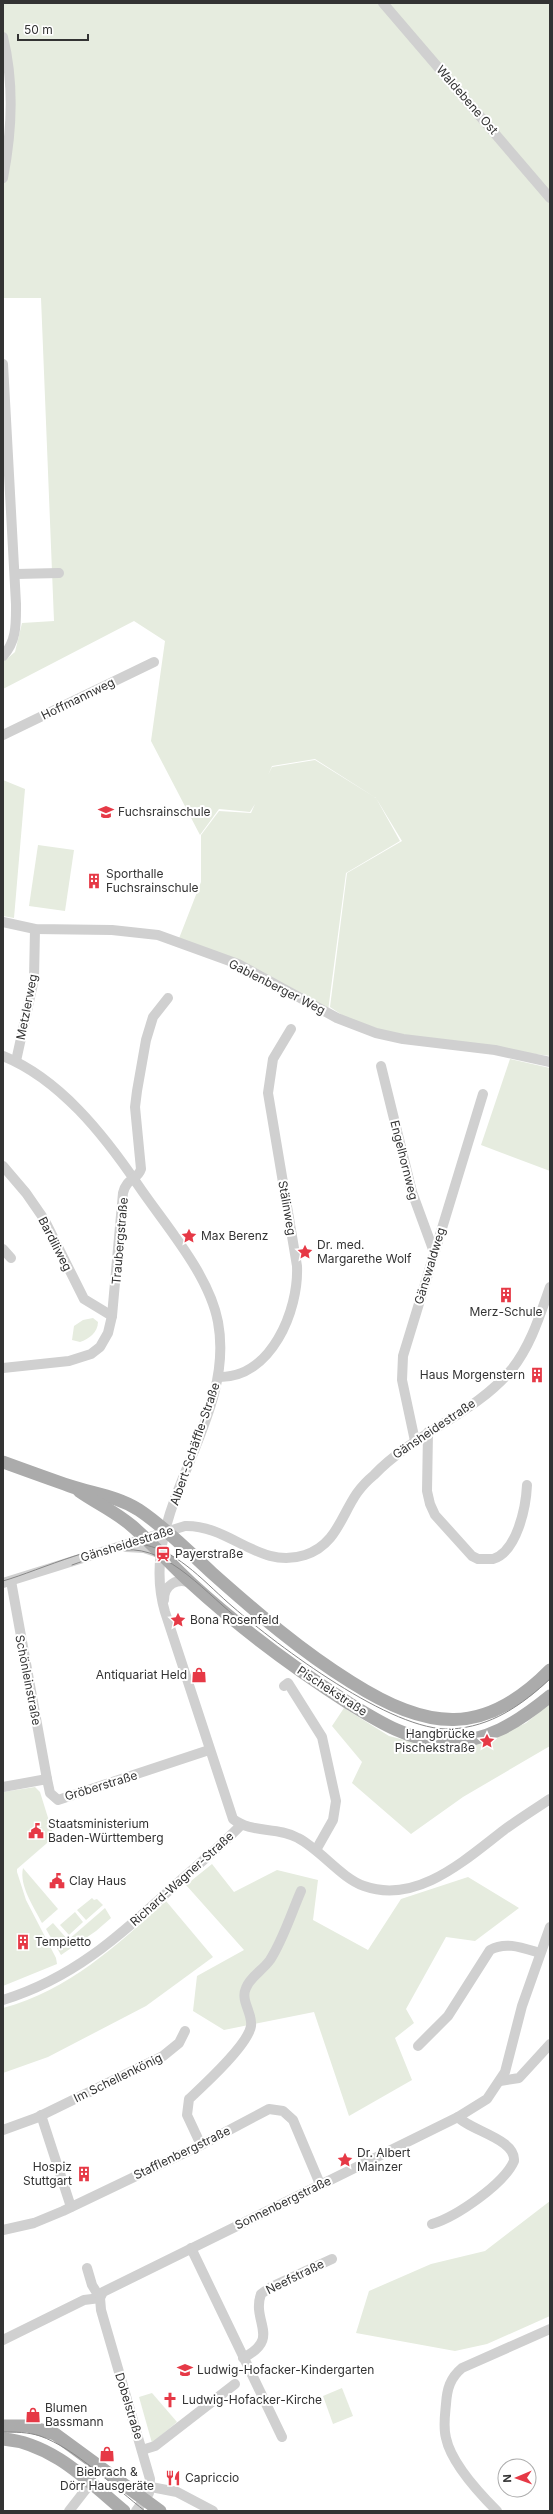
<svg xmlns="http://www.w3.org/2000/svg" width="553" height="2514" viewBox="0 0 553 2514" font-family="Inter,sans-serif">
  <rect width="100%" height="100%" fill="#fff"/>
  <g fill="#e6ecdf">
    <path d="M3,3H550V1056L390,1034L354,1023L330,1007L347,873L402,841L376,798L315,759L272,766L268,775L272,767L315,760L376,798L400,841L346,873L328,1011L178,941L201,882V835L219,811L251,813L255,804L250,812L219,809L200,835L151,741L165,641L134,621L3,689V662L15,652L22,623L54,621L41,298H3V178L10,114L3,37Z"/>
    <path d="M3,780L25,789L14,918L3,916Z"/>
    <path d="M38,845L74,850L65,911L29,906Z"/>
    <path d="M510,1059L550,1068V1171L481,1145Z"/>
    <path d="M93,1318L98,1322C98,1332 89,1339 80,1342L72,1340L74,1326L83,1320Z"/>
    <path d="M550,1703V1746L463,1797L411,1834L352,1783L362,1762L332,1726L344,1708L389,1736L444,1750L480,1744L526,1723Z"/>
    <path d="M35,1787L40,1792L54,1837L17,1869V1872L26,1900L56,1958L57,1964L3,1986V1792Z"/>
    <path d="M212,1864L234,1892L277,1870L318,1880L313,1920L368,1950L401,1899L468,1877L519,1908L475,1941L446,1937L406,2009L414,2023L395,2038L412,2080L349,2116L314,2012L224,2030L193,2011L197,1976L244,1950L186,1885Z"/>
    <path d="M23,1868L58,1909L42,1923C34,1907 19,1886 23,1868Z"/>
    <path d="M92,1898L94,1900L97,1899L103,1905L86,1920L77,1910Z"/>
    <path d="M166,1901L213,1957L146,2006L48,2057L3,2073V2008C68,1991 117,1945 166,1901Z"/>
    <path d="M105,1908L111,1918L96,1931L61,1955L46,1929L53,1923L68,1940Z"/>
    <path d="M75,1912L83,1922L69,1935L60,1925Z"/>
    <path d="M550,2201V2316L487,2344L455,2351L356,2333L369,2291L431,2264L485,2251Z"/>
    <path d="M342,2388L353,2416L333,2424L323,2396Z"/>
    <path d="M152,2393L177,2422L152,2443L139,2397Z"/>
  </g>
  <g fill="none" stroke-linecap="round" stroke-linejoin="round">
    <g stroke="#d0d0d0" stroke-width="10">
      <path d="M383,3L550,198"/>
      <path d="M3,37C14,82 12,132 3,178"/>
      <path d="M3,364L16,604C16,623 17,641 3,656"/>
      <path d="M16,574L59,573"/>
      <path d="M3,735L154,662"/>
      <path d="M3,922L35,929L112,930L158,935L238,964L337,1018L376,1033L403,1039L495,1050L550,1062"/>
      <path d="M3,1056C60,1079 104,1135 138,1185C165,1225 209,1274 218,1322C237,1423 135,1511 165,1612L233,1819C252,1834 277,1826 298,1838C321,1850 341,1878 364,1886C417,1905 466,1859 504,1830C519,1819 535,1809 550,1799"/>
      <path d="M16,1061L34,979L35,929"/>
      <path d="M381,1066L412,1192L434,1252"/>
      <path d="M3,1166L26,1193L44,1219L84,1299L112,1316"/>
      <path d="M3,1249L11,1258"/>
      <path d="M3,1368L69,1361L91,1354L100,1347L108,1333L112,1316L123,1193C127,1177 137,1181 141,1169L135,1107L137,1091L146,1040L153,1017L168,998"/>
      <path d="M218,1377C271,1379 299,1310 297,1266L268,1093L273,1059L291,1029"/>
      <path d="M428,1432L427,1491L430,1504L435,1515L472,1556L478,1559H493C517,1552 526,1507 527,1485"/>
      <path d="M415,1441L402,1380L403,1356L483,1094"/>
      <path d="M126,1547L144,1548L159,1553"/>
      <path d="M11,1581L47,1779"/>
      <path d="M3,1583L185,1526C231,1525 259,1570 305,1555C336,1545 341,1516 357,1493C362,1486 368,1480 374,1475C414,1433 475,1414 512,1369C531,1345 540,1315 550,1287"/>
      <path d="M164,1600C164,1585 177,1577 191,1583"/>
      <path d="M284,1686L288,1683L322,1737L336,1801L333,1820L316,1850"/>
      <path d="M3,1787L47,1779L50,1793L58,1800L209,1750"/>
      <path d="M3,2000C74,1978 119,1936 173,1887C196,1866 220,1847 241,1825"/>
      <path d="M418,2046L448,2016L490,1950C506,1941 523,1948 540,1953"/>
      <path d="M500,2081L519,2078L550,2044"/>
      <path d="M41,2115L71,2207"/>
      <path d="M3,2130L36,2118L163,2056L179,2043L185,2031"/>
      <path d="M201,2145L187,2115L189,2099C204,2085 248,2045 251,2026C253,2013 240,2001 246,1988C250,1977 263,1970 270,1960C283,1940 291,1914 301,1891"/>
      <path d="M432,2224C456,2217 504,2184 514,2161C516,2139 471,2131 458,2117"/>
      <path d="M3,2230L34,2223L63,2211L201,2145L269,2109L283,2111L293,2120L320,2184"/>
      <path d="M191,2248L282,2437"/>
      <path d="M87,2268L92,2285L100,2298"/>
      <path d="M3,2340L84,2300L100,2298"/>
      <path d="M243,2358C282,2338 251,2322 261,2294L271,2287L332,2259"/>
      <path d="M142,2450L155,2446L235,2384"/>
      <path d="M151,2487L177,2492L213,2511"/>
      <path d="M69,2511L90,2484"/>
      <path d="M136,2511L149,2493L150,2479L101,2310L100,2298L103,2292L458,2117L487,2099L505,2072L522,2006L550,1927"/>
      <path d="M497,2511C479,2493 451,2462 446,2438C443,2427 445,2415 446,2404C447,2389 450,2378 462,2368L550,2329"/>
    </g>
    <g stroke="#ababab" stroke-width="13">
      <path d="M3,1462C25,1470 47,1478 70,1486C94,1494 117,1496 139,1510C166,1528 189,1552 212,1573C257,1613 301,1651 351,1682C427,1730 483,1738 550,1670"/>
      <path d="M79,1491C96,1503 116,1512 132,1526C153,1544 171,1565 191,1583C240,1628 294,1668 350,1704C378,1721 408,1740 442,1742C485,1744 518,1722 550,1696"/>
      <path d="M3,2426H28L55,2434L160,2511"/>
      <path d="M3,2439C52,2443 88,2481 124,2511"/>
    </g>
    <g stroke="#888" stroke-width="1">
      <path d="M72,1565C89,1559 107,1552 125,1550C169,1546 208,1596 241,1621"/>
      <path d="M3,1581C41,1570 107,1538 145,1545C180,1552 207,1585 233,1607C278,1646 392,1732 451,1729C491,1727 522,1705 550,1679"/>
      <path d="M3,2432C15,2432 28,2432 40,2436C75,2448 115,2488 145,2511"/>
    </g>
  </g>
  <defs>
    <symbol id="school-bare" viewBox="-9 -9 18 18"><path d="M0-5L7-2L0 1L-7-2ZM-4 1L0 2.5L4 1V4Q0 6-4 4Z" fill="#e63946" stroke="#fff" stroke-width="2.5" paint-order="stroke"/></symbol>
    <symbol id="building-bare" viewBox="-9 -9 18 18"><path d="M-4-6H4V6H1V3H-1V6H-4ZM-2.5-4.3h1.7v1.8h-1.7ZM.8-4.3h1.7v1.8H.8ZM-2.5-1h1.7V.8h-1.7ZM.8-1h1.7V.8H.8Z" fill="#e63946" stroke="#fff" stroke-width="2.5" paint-order="stroke"/></symbol>
    <symbol id="sight-bare" viewBox="-9 -9 18 18"><path d="M0-6L1.8-2.2L6-1.7L2.9 1.2L3.7 5.4L0 3.3L-3.7 5.4L-2.9 1.2L-6-1.7L-1.8-2.2Z" fill="#e63946" stroke="#fff" stroke-width="2.5" paint-order="stroke"/></symbol>
    <symbol id="station-bare" viewBox="-9 -9 18 18"><path d="M-3-6H3Q5-6 5-4V2Q5 4 3 4L4.5 6H3L1.5 4h-3L-3 6H-4.5L-3 4Q-5 4-5 2V-4Q-5-6-3-6ZM-3.5-4v3h7v-3ZM-3.5 1v1.5H-2V1ZM2 1v1.5H3.5V1Z" fill="#e63946" stroke="#fff" stroke-width="2.5" paint-order="stroke"/></symbol>
    <symbol id="shop-bare" viewBox="-9 -9 18 18"><path d="M-5-2.5h2.3a2.7 3.5 0 0 1 5.4 0H5L5.5 6h-11ZM-1.5-2.5h3a1.5 2.3 0 0 0-3 0Z" fill="#e63946" stroke="#fff" stroke-width="2.5" paint-order="stroke"/></symbol>
    <symbol id="civic-bare" viewBox="-9 -9 18 18"><path d="M-.6-6.5H3V-4.5H.6V-3L4-1V1h2V6H-6V1h2V-1L-.6-3ZM-1.2 2.5V6h2.4V2.5Z" fill="#e63946" stroke="#fff" stroke-width="2.5" paint-order="stroke"/></symbol>
    <symbol id="church-bare" viewBox="-9 -9 18 18"><path d="M-1.2-6h2.4v3.5h3.3v2.4h-3.3V6h-2.4V-.1h-3.3v-2.4h3.3Z" fill="#e63946" stroke="#fff" stroke-width="2.5" paint-order="stroke"/></symbol>
    <symbol id="restaurant-bare" viewBox="-9 -9 18 18"><path d="M-5-6h1v4h1v-4h1v4h1v-4h1v5L-1.5 .5V6h-2V.5L-5-1ZM5-6V6H3V1.5H1.5Q1.5-4 5-6Z" fill="#e63946" stroke="#fff" stroke-width="2.5" paint-order="stroke"/></symbol>
  </defs>
  <g fill-rule="evenodd">
    <use href="#school-bare" x="95" y="801" width="22" height="22"/>
    <use href="#building-bare" x="83" y="870" width="22" height="22"/>
    <use href="#sight-bare" x="178" y="1225" width="22" height="22"/>
    <use href="#sight-bare" x="294" y="1241" width="22" height="22"/>
    <use href="#building-bare" x="495" y="1284" width="22" height="22"/>
    <use href="#building-bare" x="526" y="1364" width="22" height="22"/>
    <use href="#station-bare" x="152" y="1543" width="22" height="22"/>
    <use href="#sight-bare" x="167" y="1609" width="22" height="22"/>
    <use href="#shop-bare" x="188" y="1664" width="22" height="22"/>
    <use href="#sight-bare" x="476" y="1730" width="22" height="22"/>
    <use href="#civic-bare" x="25" y="1820" width="22" height="22"/>
    <use href="#civic-bare" x="46" y="1870" width="22" height="22"/>
    <use href="#building-bare" x="12" y="1931" width="22" height="22"/>
    <use href="#sight-bare" x="334" y="2149" width="22" height="22"/>
    <use href="#building-bare" x="73" y="2163" width="22" height="22"/>
    <use href="#school-bare" x="174" y="2359" width="22" height="22"/>
    <use href="#church-bare" x="159" y="2389" width="22" height="22"/>
    <use href="#shop-bare" x="22" y="2404" width="22" height="22"/>
    <use href="#shop-bare" x="96" y="2443" width="22" height="22"/>
    <use href="#restaurant-bare" x="162" y="2467" width="22" height="22"/>
  </g>
  <g text-anchor="middle" stroke-width="4" stroke-linejoin="round" paint-order="stroke">
    <g font-size="12" fill="#333" stroke="#fff">
      <text transform="translate(467 100) rotate(49)" y="4">Waldebene Ost</text>
      <text transform="translate(78 699) rotate(-26)" y="4">Hoffmannweg</text>
      <text transform="translate(277 987) rotate(27)" y="4">Gablenberger Weg</text>
      <text transform="translate(27 1007) rotate(-79)" y="4">Metzlerweg</text>
      <text transform="translate(404 1160) rotate(76)" y="4">Engelhornweg</text>
      <text transform="translate(287 1208) rotate(80)" y="4">Stälinweg</text>
      <text transform="translate(120 1241) rotate(-85)" y="4">Traubergstraße</text>
      <text transform="translate(55 1244) rotate(63)" y="4">Bardiliweg</text>
      <text transform="translate(430 1266) rotate(-73)" y="4">Gänswaldweg</text>
      <text transform="translate(434 1429) rotate(-34)" y="4">Gänsheidestraße</text>
      <text transform="translate(195 1444) rotate(-71)" y="4">Albert-Schäffle-Straße</text>
      <text transform="translate(127 1544) rotate(-17)" y="4">Gänsheidestraße</text>
      <text transform="translate(28 1680) rotate(79)" y="4">Schönleinstraße</text>
      <text transform="translate(332 1691) rotate(33)" y="4">Pischekstraße</text>
      <text transform="translate(101 1786) rotate(-17)" y="4">Gröberstraße</text>
      <text transform="translate(182 1879) rotate(-42)" y="4">Richard-Wagner-Straße</text>
      <text transform="translate(118 2078) rotate(-26)" y="4">Im Schellenkönig</text>
      <text transform="translate(182 2153) rotate(-26)" y="4">Stafflenbergstraße</text>
      <text transform="translate(283 2203) rotate(-26)" y="4">Sonnenbergstraße</text>
      <text transform="translate(295 2277) rotate(-26)" y="4">Neefstraße</text>
      <text transform="translate(129 2406) rotate(73)" y="4">Dobelstraße</text>
    </g>
    <g font-size="12" fill="#333" stroke="#fff" text-anchor="start">
      <text x="118" y="816">Fuchsrainschule</text>
      <text x="106" y="878">Sporthalle<tspan x="106" dy="14">Fuchsrainschule</tspan></text>
      <text x="201" y="1240">Max Berenz</text>
      <text x="317" y="1249">Dr. med.<tspan x="317" dy="14">Margarethe Wolf</tspan></text>
      <text x="506" y="1316" text-anchor="middle">Merz-Schule</text>
      <text x="525" y="1379" text-anchor="end">Haus Morgenstern</text>
      <text x="175" y="1558">Payerstraße</text>
      <text x="190" y="1624">Bona Rosenfeld</text>
      <text x="187" y="1679" text-anchor="end">Antiquariat Held</text>
      <text x="475" y="1738" text-anchor="end">Hangbrücke<tspan x="475" dy="14">Pischekstraße</tspan></text>
      <text x="48" y="1828">Staatsministerium<tspan x="48" dy="14">Baden-Württemberg</tspan></text>
      <text x="69" y="1885">Clay Haus</text>
      <text x="35" y="1946">Tempietto</text>
      <text x="357" y="2157">Dr. Albert<tspan x="357" dy="14">Mainzer</tspan></text>
      <text x="72" y="2171" text-anchor="end">Hospiz<tspan x="72" dy="14">Stuttgart</tspan></text>
      <text x="197" y="2374">Ludwig-Hofacker-Kindergarten</text>
      <text x="182" y="2404">Ludwig-Hofacker-Kirche</text>
      <text x="45" y="2412">Blumen<tspan x="45" dy="14">Bassmann</tspan></text>
      <text x="107" y="2476" text-anchor="middle">Biebrach &amp;<tspan x="107" dy="14">Dörr Hausgeräte</tspan></text>
      <text x="185" y="2482">Capriccio</text>
    </g>
  </g>
  <rect width="553" height="2514" fill="none" stroke="#333333" stroke-width="8"/>
  <g transform="translate(517 2478) rotate(268)"><circle r="19" fill="#ffffff" stroke="#adadad"/>
  <path d="M0-3L7 15L0 10L-7 15Z" fill="#e63946"/>
  <text y="-6" font-size="11" font-weight="bold" text-anchor="middle" fill="#333333">N</text>
  </g>
  <path d="M18 34v6h70v-6" fill="none" stroke="#333333" stroke-width="2"/>
  <text x="24" y="34" font-size="12" fill="#333333" stroke="#ffffff" stroke-width="3" paint-order="stroke">50 m</text>
</svg>
